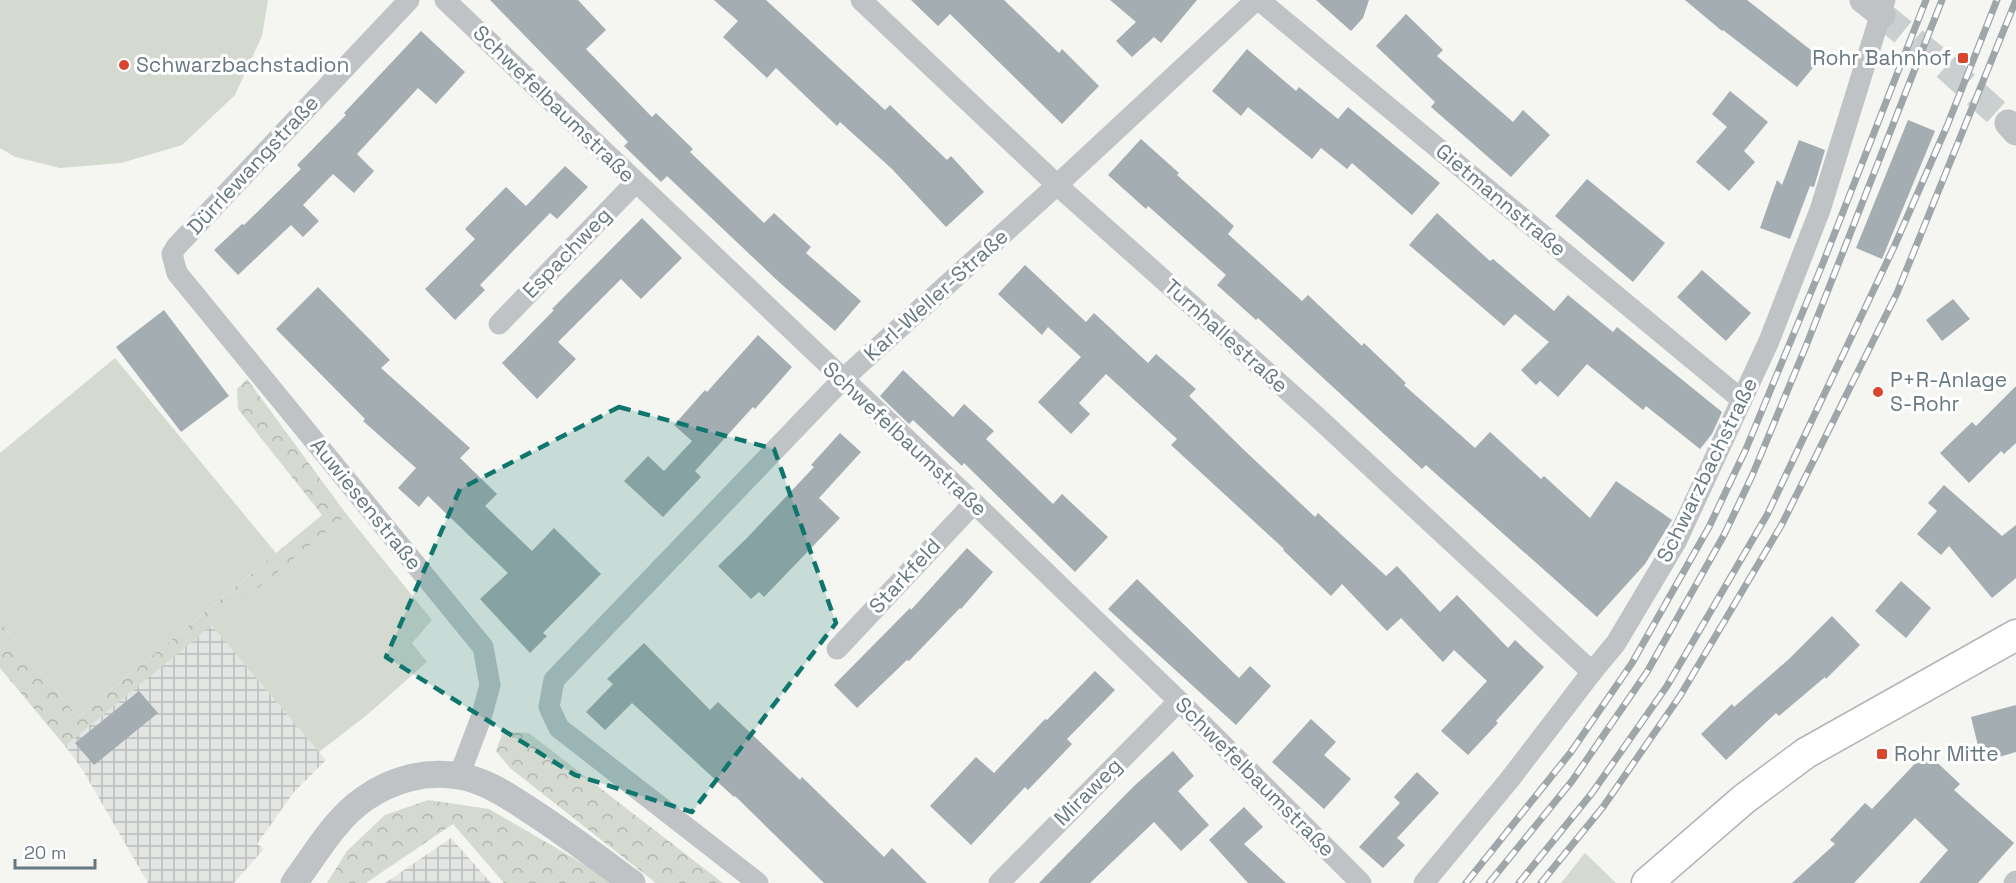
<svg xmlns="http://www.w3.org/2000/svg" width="2016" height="883" viewBox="0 0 2016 883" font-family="'Space Grotesk',sans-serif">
  <defs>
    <pattern id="industrial-grid" width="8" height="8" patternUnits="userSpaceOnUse" patternTransform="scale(1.5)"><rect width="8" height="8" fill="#e3e5e3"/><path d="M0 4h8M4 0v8" fill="none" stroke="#bcbebd"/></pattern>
    <pattern id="forest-crowns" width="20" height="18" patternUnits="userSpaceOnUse" patternTransform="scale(1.5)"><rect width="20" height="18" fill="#d5dad1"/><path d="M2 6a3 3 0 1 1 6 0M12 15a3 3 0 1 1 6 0" fill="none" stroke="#b1b6af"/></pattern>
  </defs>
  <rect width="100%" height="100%" fill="#f5f5f2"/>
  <g fill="url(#industrial-grid)">
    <path d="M211,625L326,760L294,792L257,844L264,849L234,883H148L82,769L65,746Z"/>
    <path d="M451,838L491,883H385Z"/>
  </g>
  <g fill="#d5dad1">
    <path d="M0,0H268L262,36L235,95L182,145L121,163L60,168L15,157L0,148Z"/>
    <path d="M115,358L276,553L78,717L0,622V453Z"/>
    <path d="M347,515L432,620L412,643L427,662L367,715L319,752L211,625Z"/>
    <path d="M1585,853L1616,883H1561Z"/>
  </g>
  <g fill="url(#forest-crowns)">
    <path d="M247,379L347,515L65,746L0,668V622L78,717L322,515L238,409L237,389Z"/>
    <path d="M503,732L529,733L723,883H656L510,768L496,751Z"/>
    <path d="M428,800L489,809L594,870L609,883H504L453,824L366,883H327L347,851L385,815Z"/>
  </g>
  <g fill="#a4adb1">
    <path d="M490,0H578L606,30L586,49L652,117L656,113L693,149L690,152L764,223L774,213L811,247L806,253L861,301L835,331L779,282L667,176L661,182L624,146L628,142Z"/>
    <path d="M714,0H766L885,110L890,105L947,160L951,156L984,192L946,227L892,169L840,122L837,126L776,68L767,78L723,37L738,21Z"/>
    <path d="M911,0H1004L1059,53L1062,49L1099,86L1062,124L950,14L938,26Z"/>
    <path d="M1110,0H1197L1161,43L1154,37L1132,57L1116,41L1136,22Z"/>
    <path d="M1316,0H1369L1363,18L1351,31Z"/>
    <path d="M1685,0H1747L1821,58L1797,87L1723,30L1722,31Z"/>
    <path d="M1406,14L1443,50L1437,56L1513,122L1523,110L1550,135L1511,177L1431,107L1435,102L1376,46Z"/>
    <path d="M421,31L465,72L436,104L418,88L357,154L374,171L354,193L333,174L303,205L319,221L303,237L291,225L238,275L214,250L242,224L244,225L301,169L297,165L346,115L344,113Z"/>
    <path d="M1247,49L1296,91L1299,87L1338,119L1348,107L1440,183L1412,215L1352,163L1347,169L1321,148L1312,159L1248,107L1241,116L1212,91Z"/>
    <path d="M1730,91L1768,122L1744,151L1755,162L1729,191L1696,162L1727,127L1712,114Z"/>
    <path d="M1908,120L1935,131L1882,259L1856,248Z"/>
    <path d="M1141,139L1179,173L1177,175L1234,226L1228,234L1302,301L1308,295L1362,346L1364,343L1406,383L1404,385L1475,448L1490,432L1541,479L1544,476L1590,518L1616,481L1672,520L1645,564L1597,617L1426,465L1422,469L1258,318L1256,320L1217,285L1226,275L1148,206L1146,209L1108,175Z"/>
    <path d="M1799,140L1825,150L1814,187L1810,186L1790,239L1760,228L1777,180L1782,185Z"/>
    <path d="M565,166L588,187L557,219L550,213L480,285L485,290L455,320L425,289L475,239L465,229L506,187L526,206Z"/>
    <path d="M1587,179L1665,243L1633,282L1555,216Z"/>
    <path d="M1437,213L1490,261L1493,259L1554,311L1568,295L1613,332L1617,327L1722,412L1712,434L1700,449L1646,406L1643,410L1587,364L1558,397L1540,381L1536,385L1521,370L1549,342L1515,314L1504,326L1409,245Z"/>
    <path d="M642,218L682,258L641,299L621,279L558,342L576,359L537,399L502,363L554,310L552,309Z"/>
    <path d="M1025,265L1086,322L1094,313L1148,363L1156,354L1196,389L1189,396L1243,449L1315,517L1318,513L1386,576L1397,566L1440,612L1457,595L1508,648L1515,640L1544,667L1496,721L1498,723L1468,755L1441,731L1487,681L1454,650L1443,662L1401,618L1387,631L1342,584L1331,596L1283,550L1284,549L1171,445L1177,439L1106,374L1079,403L1090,414L1071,434L1038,402L1081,357L1048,327L1042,335L998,294Z"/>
    <path d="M1702,270L1751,313L1726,341L1677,297Z"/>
    <path d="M318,287L390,360L381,368L470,448L460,458L497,494L485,506L532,551L554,528L601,574L543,633L547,636L530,653L480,599L508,573L428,496L419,507L398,488L416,468L363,421L365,419L276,329Z"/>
    <path d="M1953,299L1970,319L1942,341L1926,320Z"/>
    <path d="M164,310L229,396L181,432L116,347Z"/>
    <path d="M758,335L792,367L755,409L753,407L695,471L701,477L663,517L624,481L648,456L664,471L692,441L674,425L705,390L707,392Z"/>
    <path d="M903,370L953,417L964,404L994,431L986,439L1053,504L1062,494L1108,537L1075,572L964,463L962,466L913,420L909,424L880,396Z"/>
    <path d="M2016,386V443L2004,454L2001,451L1969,483L1940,453L1972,422L1976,426Z"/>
    <path d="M840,433L861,452L819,498L840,518L764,597L759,592L751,599L718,566L747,538L814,467L811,465Z"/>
    <path d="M1944,485L2002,536L2016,525V578L1992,598L1949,546L1941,555L1917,534L1937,511L1928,503Z"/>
    <path d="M967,548L993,572L961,609L960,608L909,661L907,660L857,708L834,685L910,608L911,610Z"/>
    <path d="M1137,579L1239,678L1250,666L1271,686L1236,725L1108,609Z"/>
    <path d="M1901,581L1931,608L1906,638L1875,611Z"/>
    <path d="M1832,616L1860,645L1826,679L1825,677L1779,716L1776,713L1726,760L1701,734L1732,704L1734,707L1789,659Z"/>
    <path d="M644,643L710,710L718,702L800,780L802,777L884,857L892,848L927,883H824L735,796L734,797L632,703L605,730L586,712L613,684L607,679Z"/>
    <path d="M1095,671L1115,690L1067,739L1072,744L1028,790L1025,787L971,845L930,806L976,757L994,773L1045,719L1047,720Z"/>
    <path d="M139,691L158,713L94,765L75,743Z"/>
    <path d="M2016,705V752L1982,762L1971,717Z"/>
    <path d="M1311,719L1336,742L1324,755L1351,779L1324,809L1272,762Z"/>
    <path d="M1173,751L1194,776L1178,791L1209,825L1181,851L1154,822L1090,883H1039L1134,786Z"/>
    <path d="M1926,752L1960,784L1954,790L2014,843L1978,883H1919L1948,850L1915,818L1854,883H1792L1835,844L1830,840L1865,803L1872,809Z"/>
    <path d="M1417,772L1439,793L1397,838L1405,845L1383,868L1359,847L1400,803L1394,797Z"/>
    <path d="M1244,807L1263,827L1244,844L1286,883H1248L1209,840Z"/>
  </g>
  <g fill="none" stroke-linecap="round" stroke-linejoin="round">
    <path stroke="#cad0d0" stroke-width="27" stroke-dasharray="27 14" stroke-linecap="butt" d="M1882,15L1945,66L2008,123"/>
    <defs>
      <path id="secondary" d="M1647,883L1744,799L1806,753L2016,635"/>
    </defs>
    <use href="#secondary" stroke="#afb5b9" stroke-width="33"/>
    <g stroke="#bfc3c6" stroke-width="21">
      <path d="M409,0L176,247L172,254L177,273L483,647L490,685L481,718L459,776"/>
      <path d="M445,0L974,503L1179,701L1361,883"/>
      <path d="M861,0L1057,185L1316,416L1592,672"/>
      <path d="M1259,0L1742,400"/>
      <path d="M499,324L636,182"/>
      <path d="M837,649L974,503"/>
      <path d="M758,883L559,728L549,707L554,680L842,380L1057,185L1256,0"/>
      <path d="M999,883L1179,701"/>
      <path d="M1424,883L1510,779L1592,672L1616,643L1676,542L1769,341L1820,210L1885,0"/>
      <path d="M2014,883L2016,881"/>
    </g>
    <g stroke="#bfc3c6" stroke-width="27">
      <path d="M1863,0L1882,15"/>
      <path d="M2008,123L2016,132"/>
      <path d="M294,883C315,855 335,819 364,799C391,780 425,770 459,776C484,780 507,795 528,809C564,832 598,858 632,883"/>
    </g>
    <use href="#secondary" stroke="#fff" stroke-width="30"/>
    <defs>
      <g id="rail">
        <path d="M1466,883L1571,752L1632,663L1709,527L1746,449L1823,263L1926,0"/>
        <path d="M1489,883L1572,781L1647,672L1724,535L1752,476L1806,346L1942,0"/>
        <path d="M1519,883L1592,793L1667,686L1767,515L1894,247L1947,126L1997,0"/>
        <path d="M1541,883L1603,807L1680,696L1782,524L1897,293L2016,0"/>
      </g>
    </defs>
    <use href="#rail" stroke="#9ea6aa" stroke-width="7"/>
    <use href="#rail" stroke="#fff" stroke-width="4.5" stroke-dasharray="14" stroke-linecap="butt"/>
  </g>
  <path fill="#0f766e" fill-opacity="0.2" stroke="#0f766e" stroke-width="4.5" stroke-dasharray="12 8" stroke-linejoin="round" d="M619,407L774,449L836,623L692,812L575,775L386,657L460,489Z"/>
  <g fill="#d9462e" stroke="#fff" stroke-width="2">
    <rect x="1957" y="52" width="12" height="12" rx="3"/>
    <circle cx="124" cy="65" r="6"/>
    <circle cx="1878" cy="392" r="6"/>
    <rect x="1876" y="748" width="12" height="12" rx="3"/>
  </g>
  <g text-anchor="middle" stroke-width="6" stroke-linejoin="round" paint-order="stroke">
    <g font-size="21" fill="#667881" stroke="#fff" text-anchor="start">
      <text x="1951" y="65" text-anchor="end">Rohr Bahnhof</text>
      <text x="136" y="72">Schwarzbachstadion</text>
      <text x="1890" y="387">P+R-Anlage<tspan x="1890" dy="24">S-Rohr</tspan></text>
      <text x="1894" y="761">Rohr Mitte</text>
    </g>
    <g font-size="21" fill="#667881" stroke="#fff">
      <text transform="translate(554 104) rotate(44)" y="7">Schwefelbaumstraße</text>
      <text transform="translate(253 165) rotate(-47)" y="7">Dürrlewangstraße</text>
      <text transform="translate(1501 200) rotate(40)" y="7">Gietmannstraße</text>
      <text transform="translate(567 253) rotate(-46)" y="7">Espachweg</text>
      <text transform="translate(936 295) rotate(-42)" y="7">Karl-Weller-Straße</text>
      <text transform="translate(1226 336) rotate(42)" y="7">Turnhallestraße</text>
      <text transform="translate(905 439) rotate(43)" y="7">Schwefelbaumstraße</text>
      <text transform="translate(1707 470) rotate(-64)" y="7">Schwarzbachstraße</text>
      <text transform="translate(366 504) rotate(51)" y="7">Auwiesenstraße</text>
      <text transform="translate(905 576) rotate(-47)" y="7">Starkfeld</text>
      <text transform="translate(1255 777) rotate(45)" y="7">Schwefelbaumstraße</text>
      <text transform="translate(1088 792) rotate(-45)" y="7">Miraweg</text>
    </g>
  </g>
  <path d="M15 859v9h80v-9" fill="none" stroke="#667881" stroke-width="3"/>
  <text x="24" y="859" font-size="18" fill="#667881" stroke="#ffffff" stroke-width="4.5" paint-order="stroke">20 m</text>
</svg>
